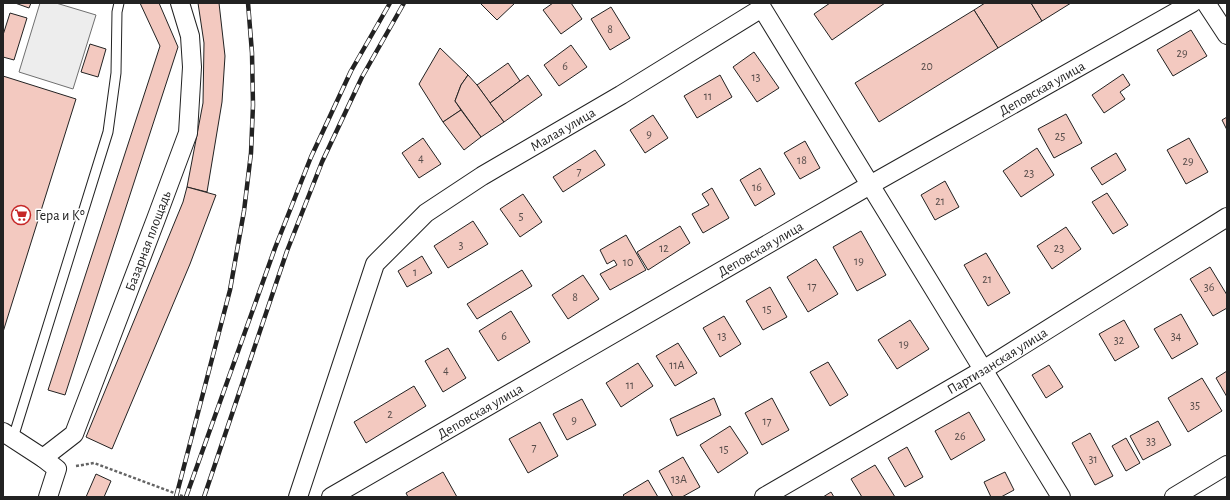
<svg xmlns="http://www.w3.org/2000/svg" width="1230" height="500" viewBox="0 0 1230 500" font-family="'Alegreya Sans',sans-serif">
  <rect width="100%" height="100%" fill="#fff"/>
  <path fill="#ededed" stroke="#6f6f6f" d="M40,3H56L96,15L73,89L19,72Z"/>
  <g fill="#f3c9c0" stroke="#222">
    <path d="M15,3H31L29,8Z"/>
    <path d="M140,3H159L178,47L65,395L48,390L160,46Z"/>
    <path d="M198,3H219L225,56L222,102L207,192L187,187L203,103L204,43Z"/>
    <path d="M480,3H515L497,20Z"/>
    <path d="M553,3H571L582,19L561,34L543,10Z"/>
    <path d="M830,3H885L832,40L814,14Z"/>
    <path d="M985,3H1031L1042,21L998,48L974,10Z"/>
    <path d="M1031,3H1071L1042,21Z"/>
    <path d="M611,7L630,38L610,50L591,19Z"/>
    <path d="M974,10L998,48L879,122L855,83Z"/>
    <path d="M10,13L27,18L14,60L3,57V35Z"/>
    <path d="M1191,30L1207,56L1173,76L1157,50Z"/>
    <path d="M90,44L106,49L98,77L81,72Z"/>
    <path d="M571,45L587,67L559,86L544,65Z"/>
    <path d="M440,48L468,75L461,85L455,101L461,110L443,122L419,84Z"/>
    <path d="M754,52L779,88L757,102L733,67Z"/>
    <path d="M508,63L520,81L490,103L477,85Z"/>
    <path d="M1123,74L1130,85L1120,92L1125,99L1104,113L1092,95Z"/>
    <path d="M468,75L477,85L504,122L481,137L455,101L461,85Z"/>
    <path d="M528,75L542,95L504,122L490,103Z"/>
    <path d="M720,75L732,97L697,118L684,96Z"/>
    <path d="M3,76L76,99L3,332Z"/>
    <path d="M461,110L481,137L464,150L443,122Z"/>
    <path d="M1066,114L1082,143L1054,158L1038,129Z"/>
    <path d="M653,115L668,138L645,153L630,130Z"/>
    <path d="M1227,117V130L1222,120Z"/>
    <path d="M423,138L441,164L419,178L402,153Z"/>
    <path d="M1189,138L1208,172L1186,184L1167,150Z"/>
    <path d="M805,141L820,168L800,179L784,153Z"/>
    <path d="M1037,148L1054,175L1021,197L1003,171Z"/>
    <path d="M595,150L605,165L563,192L553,177Z"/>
    <path d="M1116,153L1126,170L1102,185L1091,168Z"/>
    <path d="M760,168L775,194L755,206L740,180Z"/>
    <path d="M945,181L959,207L935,220L921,195Z"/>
    <path d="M187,187L216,195L190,264L112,449L86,437L183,202Z"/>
    <path d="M712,188L729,218L703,233L692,214L709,205L702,194Z"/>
    <path d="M1107,193L1128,225L1113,234L1092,202Z"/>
    <path d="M523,194L542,222L520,237L500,209Z"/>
    <path d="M473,221L488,244L448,268L434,246Z"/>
    <path d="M680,226L690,243L648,270L637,252Z"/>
    <path d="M1066,227L1081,249L1052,269L1037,246Z"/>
    <path d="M861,231L886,275L857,291L833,247Z"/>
    <path d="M626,235L646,270L610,290L600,274L617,265L614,260L607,264L600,250Z"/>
    <path d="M986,253L1010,293L988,306L964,265Z"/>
    <path d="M422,256L432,273L407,287L398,271Z"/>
    <path d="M816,259L838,294L808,312L787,277Z"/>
    <path d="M1210,267L1227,295V308L1213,316L1190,279Z"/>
    <path d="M522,270L532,286L477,319L467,304Z"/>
    <path d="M583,275L599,299L568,319L552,295Z"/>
    <path d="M770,287L787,317L763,330L746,301Z"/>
    <path d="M511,311L530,342L498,361L479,331Z"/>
    <path d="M1181,314L1198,344L1172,359L1154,329Z"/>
    <path d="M724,316L741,344L720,357L703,328Z"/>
    <path d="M910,320L929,349L897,369L878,340Z"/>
    <path d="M1124,320L1139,347L1115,361L1099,334Z"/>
    <path d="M678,343L697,373L675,386L656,356Z"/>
    <path d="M448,348L466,378L443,392L425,361Z"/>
    <path d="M828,362L848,395L830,406L810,372Z"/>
    <path d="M638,363L653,386L621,407L606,383Z"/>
    <path d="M1049,365L1063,387L1046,398L1032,375Z"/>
    <path d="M1227,371V397L1216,378Z"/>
    <path d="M1202,378L1222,411L1188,432L1168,398Z"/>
    <path d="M414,386L426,406L366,443L354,422Z"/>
    <path d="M714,398L721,415L677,436L670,419Z"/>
    <path d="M772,398L789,430L762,445L745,413Z"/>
    <path d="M582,399L596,425L567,440L553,414Z"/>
    <path d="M969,412L985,440L951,460L935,431Z"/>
    <path d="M1158,421L1171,445L1143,460L1130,436Z"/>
    <path d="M540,422L558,456L528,473L509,439Z"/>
    <path d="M730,426L748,453L718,473L700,445Z"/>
    <path d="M1090,433L1113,476L1095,485L1072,443Z"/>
    <path d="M1126,438L1140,463L1126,471L1112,446Z"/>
    <path d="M907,447L923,477L905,487L888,458Z"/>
    <path d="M683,457L700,487L682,497H673L659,471Z"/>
    <path d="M875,465L895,497H862L851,479Z"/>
    <path d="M443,472L457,497H408L406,493Z"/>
    <path d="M1005,472L1014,490L1001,497H991L984,482Z"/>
    <path d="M96,474L111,481L104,497H86Z"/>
    <path d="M648,480L658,497H625L623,495Z"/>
    <path d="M831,492L834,497H823Z"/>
  </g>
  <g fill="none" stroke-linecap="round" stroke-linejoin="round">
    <defs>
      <path id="lane" d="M13,438L108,132L116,73L117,12L119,3"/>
      <g id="street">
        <path d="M1206,3L1227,35"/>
        <path d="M3,432L43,458L57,469L48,497"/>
        <path id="s1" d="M43,458L74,434L156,219L188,133L192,67L190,36L180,3"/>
        <path id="s2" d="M298,497L375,264L426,213L482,176L621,95L762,8L1061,497"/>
        <path id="s3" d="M331,497L870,185L1192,3"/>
        <path id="s4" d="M764,497L983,370L1227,217"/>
        <path d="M1174,497L1227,465"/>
      </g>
    </defs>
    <use href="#lane" stroke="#222" stroke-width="11"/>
    <use href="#street" stroke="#222" stroke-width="20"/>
    <path stroke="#646464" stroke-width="2.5" stroke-dasharray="3 2" stroke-linecap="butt" d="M76,466L94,463L185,497"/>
    <use href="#lane" stroke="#fff" stroke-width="9"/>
    <use href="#street" stroke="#fff" stroke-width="18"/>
    <defs>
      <g id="rail">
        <path d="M176,497L230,290L244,211L251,153L253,105L252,53L248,3"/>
        <path d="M186,497L275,248L311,157L351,71L390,3"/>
        <path d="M204,497L287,251L322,162L362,77L404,3"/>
      </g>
    </defs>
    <use href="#rail" stroke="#222" stroke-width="4.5"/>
    <use href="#rail" stroke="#fff" stroke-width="3" stroke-dasharray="9" stroke-linecap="butt"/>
  </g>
  <defs>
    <symbol id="supermarket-ring" viewBox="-11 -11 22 22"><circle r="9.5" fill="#fff" stroke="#c62828" stroke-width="1.5"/><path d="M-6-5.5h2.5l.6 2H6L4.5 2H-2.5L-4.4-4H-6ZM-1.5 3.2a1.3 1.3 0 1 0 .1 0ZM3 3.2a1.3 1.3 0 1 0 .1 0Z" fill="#c62828"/></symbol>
  </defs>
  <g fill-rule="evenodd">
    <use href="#supermarket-ring" x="10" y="204" width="22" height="22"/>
  </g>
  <g text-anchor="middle" stroke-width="3" stroke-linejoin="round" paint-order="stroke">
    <g font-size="12" fill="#564c4a">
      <text x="610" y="33">8</text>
      <text x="1182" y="57">29</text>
      <text x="565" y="70">6</text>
      <text x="927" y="70">20</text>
      <text x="756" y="81">13</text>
      <text x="708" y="100">11</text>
      <text x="649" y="138">9</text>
      <text x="1060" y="140">25</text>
      <text x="421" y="162">4</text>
      <text x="802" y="164">18</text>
      <text x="1188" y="165">29</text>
      <text x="579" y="175">7</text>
      <text x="1029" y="177">23</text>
      <text x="757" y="191">16</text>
      <text x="940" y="205">21</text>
      <text x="521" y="220">5</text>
      <text x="461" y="249">3</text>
      <text x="664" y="252">12</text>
      <text x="1059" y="252">23</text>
      <text x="859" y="265">19</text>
      <text x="628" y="266">10</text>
      <text x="415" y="276">1</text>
      <text x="987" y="283">21</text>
      <text x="812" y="290">17</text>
      <text x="1209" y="291">36</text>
      <text x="575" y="301">8</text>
      <text x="767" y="313">15</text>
      <text x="504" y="340">6</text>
      <text x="722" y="340">13</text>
      <text x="1176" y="340">34</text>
      <text x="1119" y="344">32</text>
      <text x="904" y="348">19</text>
      <text x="677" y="369">11А</text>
      <text x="446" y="374">4</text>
      <text x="630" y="389">11</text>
      <text x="1195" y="409">35</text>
      <text x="390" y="418">2</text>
      <text x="574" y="424">9</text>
      <text x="767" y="425">17</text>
      <text x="960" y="440">26</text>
      <text x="1151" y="445">33</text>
      <text x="534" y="451">7</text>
      <text x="724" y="453">15</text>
      <text x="1093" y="463">31</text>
      <text x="679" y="483">13А</text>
    </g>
    <g font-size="14" fill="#222" stroke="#fff">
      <text dy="5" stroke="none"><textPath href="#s3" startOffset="820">Деповская улица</textPath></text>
      <text dy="5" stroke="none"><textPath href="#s2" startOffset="478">Малая улица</textPath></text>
      <text dy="5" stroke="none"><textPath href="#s1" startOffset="246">Базарная площадь</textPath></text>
      <text dy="5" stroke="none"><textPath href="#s3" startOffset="496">Деповская улица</textPath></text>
      <text dy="5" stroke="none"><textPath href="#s4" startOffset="270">Партизанская улица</textPath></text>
      <text dy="5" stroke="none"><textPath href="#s3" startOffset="172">Деповская улица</textPath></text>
    </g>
    <g font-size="14" fill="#222" stroke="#fff" text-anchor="start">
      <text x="35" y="220">Гера и К⁰</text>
    </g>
  </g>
  <rect width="1230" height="500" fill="none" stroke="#222222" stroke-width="8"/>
</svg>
